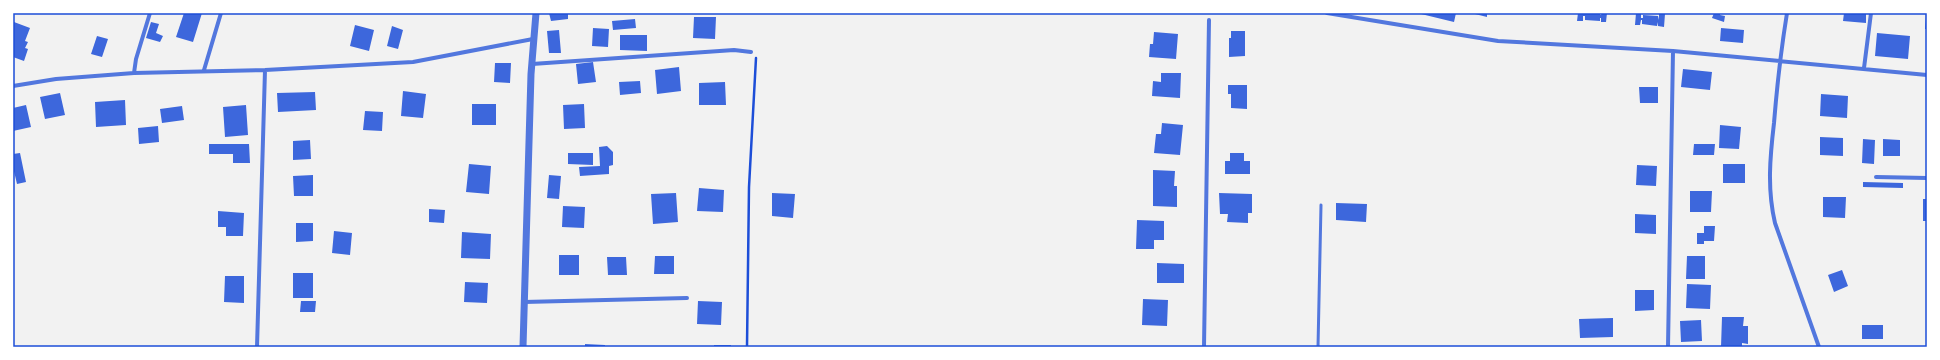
<svg xmlns="http://www.w3.org/2000/svg" width="1940" height="360" font-family="Ubuntu,sans-serif">
	<rect width="100%" height="100%" fill="#f2f2f2"/>
	<!-- building -->
	<path fill="#3d67dc" d="M184,13H202L193,42L176,37Z
		M549,13H568V19L551,21Z
		M1417,13H1456L1454,22Z
		M1471,13H1487V17Z
		M1578,13H1600V15H1601L1602,13H1607L1606,22H1601V18H1600V21L1585,20V16H1583V21H1577Z
		M1636,13H1641V18H1643V15L1658,16L1659,20V13L1665,14L1664,27L1658,26L1657,22V26L1642,24V20H1641L1640,25H1635Z
		M1714,13H1720V15L1725,16L1724,22L1712,18Z
		M1844,13H1866V23L1843,21Z
		M1926,14H1927V29H1925Z
		M694,17H716L715,39L693,38Z
		M635,19L636,28L613,30L612,21Z
		M14,22L30,28L25,41L28,42L25,48L28,49L24,61L13,57Z
		M151,22L159,24L156,33L163,36L160,42L146,38Z
		M355,25L374,30L369,51L350,46Z
		M392,26L403,30L398,49L387,46Z
		M593,28L609,29L608,47L592,46Z
		M1721,28L1744,30L1743,43L1720,41Z
		M559,30L561,53H549L547,31Z
		M1231,31H1245V56L1229,57V38H1231Z
		M1154,32L1178,34L1176,59L1149,57L1150,44H1153Z
		M1877,33L1910,36L1908,59L1875,56Z
		M620,35H647V51L620,50Z
		M97,36L108,39L102,57L91,54Z
		M593,62L596,82L578,84L576,64Z
		M495,63H511L510,83L494,82Z
		M679,67L681,91L657,94L655,70Z
		M1683,69L1712,72L1710,90L1681,87Z
		M1161,73H1181L1180,98L1152,96L1153,81L1161,82Z
		M640,81L641,93L620,95L619,82Z
		M725,82L726,105H699V83Z
		M1228,85H1247V109L1231,108V94H1228Z
		M1639,87H1658V103H1640Z
		M403,91L426,94L423,118L401,116Z
		M315,92L316,110L278,112L277,93Z
		M60,93L65,115L45,119L40,97Z
		M1821,94L1848,96L1847,118L1820,116Z
		M125,100L126,125L96,127L95,102Z
		M472,104H496V125H472Z
		M584,104L585,128L564,129L563,105Z
		M26,105L31,127L13,131V108Z
		M246,105L248,135L225,137L223,107Z
		M182,106L184,120L162,123L160,109Z
		M365,111L383,112L382,131L363,130Z
		M1162,123L1183,125L1180,155L1154,153L1156,134H1161Z
		M1720,125L1741,127L1739,149L1719,148Z
		M158,126L159,142L139,144L138,128Z
		M1820,137L1843,138V156L1820,155Z
		M1863,139L1875,140L1874,164L1862,163Z
		M1883,139L1900,140V156H1883Z
		M310,140L311,159L293,160V141Z
		M209,144H249L250,163H233V154H209Z
		M1694,144H1715L1714,155H1693Z
		M607,146L613,152V165L609,166V174L580,176L579,167L600,166L599,147Z
		M20,153L26,182L17,184L13,167V154Z
		M568,153H593V165L568,164Z
		M1230,153H1244V161H1250V174H1225V161H1230Z
		M469,164L491,166L489,194L466,192Z
		M1723,164H1745V183H1723Z
		M1637,165L1657,166L1656,186L1636,185Z
		M1153,170L1175,171L1174,186H1177V207L1153,206Z
		M313,175V196H294L293,176Z
		M549,175L561,176L559,199L547,198Z
		M1863,182L1903,183V188L1863,187Z
		M699,188L724,190L723,212L697,211Z
		M1690,191H1712L1711,212H1690Z
		M676,193L678,222L653,224L651,194Z
		M772,193L795,194L793,218L772,216Z
		M1219,193L1252,194V213H1248V223L1227,222L1228,214H1220Z
		M1823,197H1846L1845,218L1823,217Z
		M1923,199H1927V221H1923Z
		M1336,203L1367,204L1366,222L1336,220Z
		M563,206L585,207L584,228L562,227Z
		M429,209L445,210L444,223L429,222Z
		M218,211L244,213L243,236H226V227H218Z
		M1635,214L1656,215V234L1635,233Z
		M1137,220L1164,221V240H1154V249H1136Z
		M296,223H313V241L296,242Z
		M1704,226H1715L1714,241H1704V244H1697V233H1704Z
		M334,231L352,233L350,255L332,253Z
		M462,232L491,234L490,259L461,258Z
		M559,255H579V275H559Z
		M655,256H674V274H654Z
		M1687,256H1705V279H1686Z
		M607,257H626L627,275H608Z
		M1157,263L1184,264V283H1157Z
		M1842,270L1848,286L1834,292L1828,275Z
		M293,273H313V298H293Z
		M225,276H244V303L224,302Z
		M465,282L488,283L487,303L464,302Z
		M1687,284L1711,285L1710,309L1686,308Z
		M1635,290H1654V310L1635,311Z
		M1143,299L1168,300L1167,326L1142,325Z
		M301,301H316L315,312H300Z
		M698,301L722,302L721,325L697,324Z
		M1722,317H1744L1743,326H1748V344L1742,343V347H1721Z
		M1613,318V337L1580,338L1579,319Z
		M1701,320L1702,341L1681,342L1680,321Z
		M1862,325H1883V339H1862Z
		M585,344L605,345V347H585Z
		M714,345H731V347H714Z"/>
	<g fill="none" stroke-linecap="round" stroke-linejoin="round">
		<!-- path -->
		<path stroke="#1d4ed8" stroke-width="2.5" d="M747,347L749,187L756,58"/>
		<!-- service -->
		<path stroke="#5277de" stroke-width="3" d="M1318,347L1321,205"/>
		<!-- minor -->
		<path stroke="#5277de" stroke-width="4" d="M1327,13L1498,41L1673,51L1927,75
			M1787,13C1781,50 1777,86 1774,123C1770,157 1767,189 1775,223L1819,347
			M532,64L734,50L751,52
			M1864,68L1871,13
			M204,70L221,13
			M134,73L136,59L150,13
			M13,86L56,79L134,73L265,70L413,62L533,39
			M1876,177L1927,178
			M524,302L687,298
			M257,347L265,70
			M1204,347L1209,20
			M1668,347L1673,51"/>
		<!-- tertiary -->
		<path stroke="#5277de" stroke-width="7" d="M523,347L531,74L536,13"/>
	</g>
	<!-- border -->
	<rect width="1940" height="360" fill="none" stroke="#ffffff" stroke-width="28"/>
	<rect x="14" y="14" width="1912" height="332" fill="none" stroke="#1d4ed8" stroke-width="1.5"/>
</svg>
